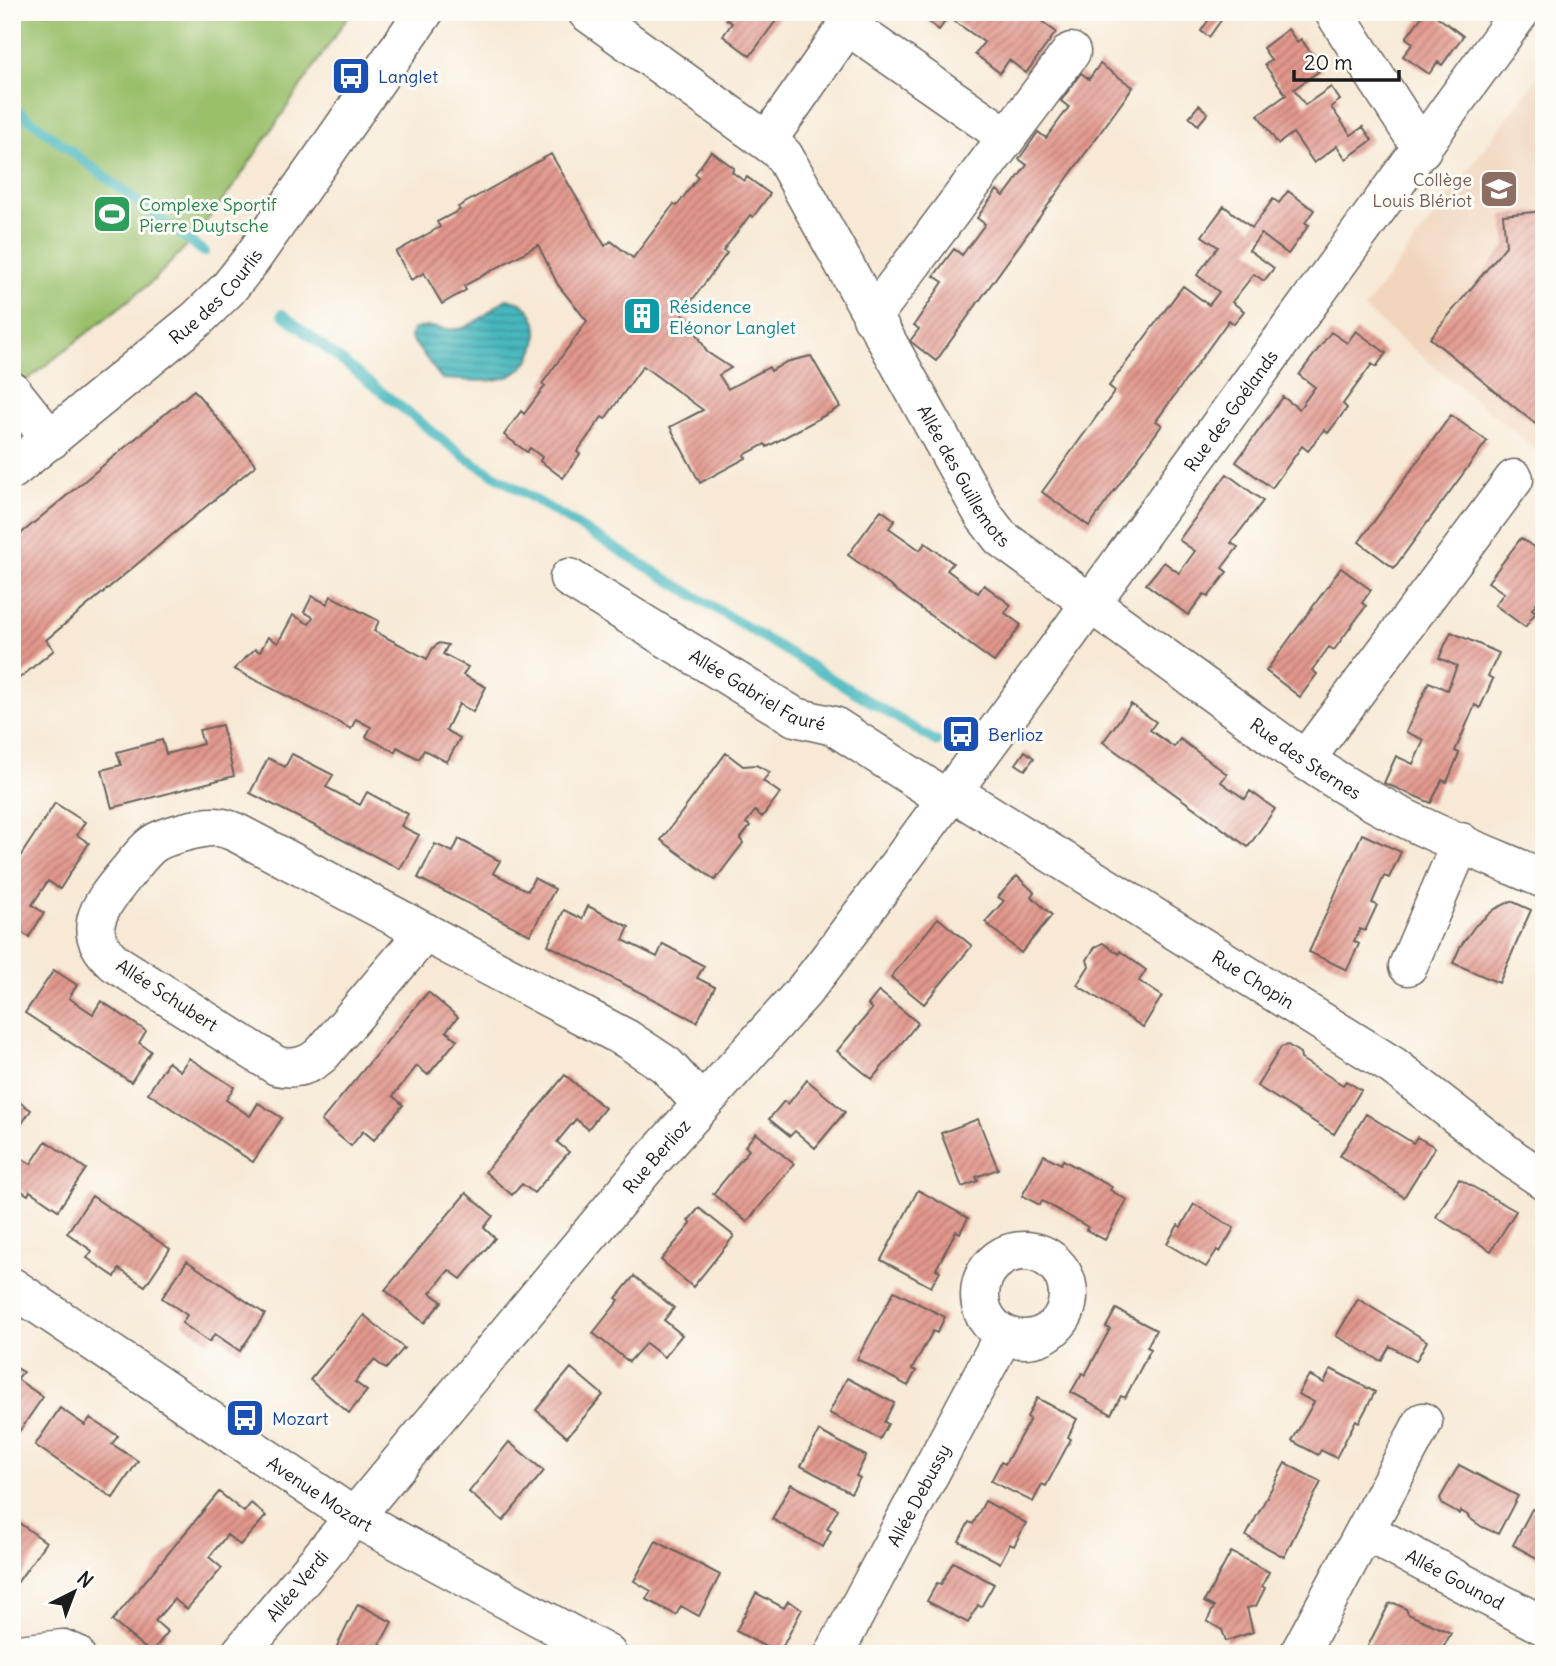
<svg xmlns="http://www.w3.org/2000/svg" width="1556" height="1666" font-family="Delius,sans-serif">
	<defs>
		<pattern id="water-rules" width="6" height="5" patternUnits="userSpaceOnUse" patternTransform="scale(1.75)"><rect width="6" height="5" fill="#47b7bd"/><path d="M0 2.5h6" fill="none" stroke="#3a9499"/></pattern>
		<pattern id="building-hatch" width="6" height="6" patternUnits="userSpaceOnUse" patternTransform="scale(1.75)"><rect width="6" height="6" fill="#e2978c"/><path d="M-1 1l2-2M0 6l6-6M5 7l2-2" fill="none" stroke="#b67a72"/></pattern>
	</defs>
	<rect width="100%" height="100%" fill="#fdfcf7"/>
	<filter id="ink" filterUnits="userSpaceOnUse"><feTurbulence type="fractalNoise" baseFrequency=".0143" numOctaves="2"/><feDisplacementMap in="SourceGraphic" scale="14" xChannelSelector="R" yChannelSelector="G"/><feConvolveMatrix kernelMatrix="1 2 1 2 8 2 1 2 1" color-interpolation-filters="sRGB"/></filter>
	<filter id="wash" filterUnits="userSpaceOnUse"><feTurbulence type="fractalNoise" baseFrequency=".00686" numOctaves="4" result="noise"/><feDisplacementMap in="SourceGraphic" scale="28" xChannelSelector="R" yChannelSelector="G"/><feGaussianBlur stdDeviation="1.57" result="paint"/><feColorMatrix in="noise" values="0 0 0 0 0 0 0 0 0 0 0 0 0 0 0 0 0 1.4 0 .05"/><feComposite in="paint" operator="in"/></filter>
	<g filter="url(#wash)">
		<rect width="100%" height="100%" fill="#f7e9d5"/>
		<!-- built -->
		<path fill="#f1d5bd" d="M1544,69V456L1364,309Z"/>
		<!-- garden -->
		<path fill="#9ac06b" stroke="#5b6e44" stroke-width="2" d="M12,12H351L233,187L191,241L153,281L12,392Z"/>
		<!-- water -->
		<path fill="url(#water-rules)" stroke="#326a6c" stroke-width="2" d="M506,299C548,303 545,358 512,375C493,384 462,380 442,379L410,337L413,330C432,321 444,334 463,328C478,323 493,308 506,299Z"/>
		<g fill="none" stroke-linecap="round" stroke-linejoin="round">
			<!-- stream -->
			<path stroke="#47b7bd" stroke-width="10" d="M12,106L204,252
				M282,314L466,458L937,742"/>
		</g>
		<g id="blocks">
			<!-- building -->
			<path fill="url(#building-hatch)" d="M731,12H788L785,17L781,14L750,56L723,36L732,23L726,19Z
				M916,12H1029L1056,32L1026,73L1009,60L1000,73L975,54L984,42L948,17L939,30Z
				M1214,12H1227L1209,37L1201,31Z
				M1425,12H1437L1435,15L1463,36L1442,65L1438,62L1429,74L1403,56L1413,43L1406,38Z
				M1288,29L1297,42L1301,39L1322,69L1294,89L1305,105L1331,87L1340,100L1331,107L1351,135L1363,127L1372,140L1346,159L1337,146L1314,163L1293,133L1278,144L1258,115L1286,95L1265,65L1271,60L1263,48Z
				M1100,64L1133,87L936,361L910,341L919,329L914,325L943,282L934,276L954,249L962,255L985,224L977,218L997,190L1004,196L1027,165L1019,159L1038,132L1046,138L1069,107L1061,101L1081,73L1089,79Z
				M1199,105L1208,113L1198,125L1189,117Z
				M711,151L734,168L732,172L744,181L747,177L770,194L753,217L750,215L723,251L727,253L682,314L689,319L707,352L731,368L719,375L728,389L769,367L771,371L786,362L811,356L840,407L767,447L765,444L744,455L746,458L700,483L670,427L703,410L643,366L605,419L602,417L577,452L580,454L563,478L540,461L542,457L530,448L527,452L504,435L521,411L524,414L545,386L542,384L587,321L558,285L538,245L464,286L466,290L442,304L424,273L411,280L396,252L440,227L437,222L460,210L458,207L551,154L605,246L611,241L633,258L674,204L677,206L698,177L695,174Z
				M1288,191L1314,210L1305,223L1309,225L1288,254L1261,234L1249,250L1274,268L1264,281L1254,274L1232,302L1244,311L1234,324L1229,320L1193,370L1156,421L1162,425L1089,526L1042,492L1115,391L1109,386L1183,286L1209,305L1219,292L1197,275L1218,247L1202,236L1224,206L1252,228L1273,199L1279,203Z
				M1544,211V431L1430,338L1506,246L1503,215Z
				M1356,331L1386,353L1376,367L1372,364L1343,404L1347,408L1328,433L1324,430L1308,451L1302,446L1272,488L1236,462L1283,397L1299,409L1315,387L1299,375L1331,332L1347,343Z
				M194,390L256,465L46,640L54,650L17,680L12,674V541Z
				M1451,415L1487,441L1394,568L1359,542Z
				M1227,474L1263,501L1231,543L1238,547L1222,568L1227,572L1208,597L1204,594L1188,615L1146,584L1164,562L1179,573L1195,551L1179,540Z
				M881,510L895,520L889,528L920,550L925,543L953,563L947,570L978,593L984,585L1011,605L1005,613L1021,625L994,662L848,555Z
				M1521,538L1536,549L1544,539V593L1532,609L1536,612L1525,627L1495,605L1504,593L1488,582Z
				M1341,568L1371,590L1362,603L1366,606L1334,650L1329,647L1312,670L1317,674L1300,697L1266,671Z
				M312,596L327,604L331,596L379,621L374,631L427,659L433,648L439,643L448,645L443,654L468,667L463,675L486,687L473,712L459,704L446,730L460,738L447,762L424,750L419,759L397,747L395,752L366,737L371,727L356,719L351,729L234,669L255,649L260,652L268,637L278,643L293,615L309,624L313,617L304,612Z
				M1451,632L1499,653L1488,676L1493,679L1480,708L1475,705L1455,751L1459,753L1453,768L1447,782L1442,780L1431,803L1384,783L1396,756L1413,764L1424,740L1406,732L1429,682L1447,690L1457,666L1439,658Z
				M1131,704L1156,722L1150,730L1174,747L1180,739L1227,774L1221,782L1245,799L1250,791L1275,809L1248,847L1103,742Z
				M222,725L234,776L112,808L102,770L121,765L117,752L162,740L166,754L203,744L199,730Z
				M1025,751L1034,758L1025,770L1016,764Z
				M726,753L743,766L756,765L770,772L763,781L780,793L762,817L755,811L746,823L750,826L740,839L743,843L715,880L661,840Z
				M292,754L333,775L326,787L360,805L367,792L408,814L401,826L419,835L400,869L250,793L268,758L285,767Z
				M55,803L85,822L77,835L89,843L60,889L48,881L32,905L44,913L29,937L12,926V869Z
				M1362,834L1401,852L1389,878L1384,876L1372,903L1377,905L1365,931L1360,929L1354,941L1359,944L1347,970L1309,952Z
				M459,839L500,861L493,873L528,891L534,878L555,889L530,935L418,878L435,844L453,852Z
				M1017,876L1034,892L1031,896L1052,915L1021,953L985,922L1004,901L998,897Z
				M1511,901L1531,910L1499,983L1453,963L1460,947L1475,926L1495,909Z
				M588,906L629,927L623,940L657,957L663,944L704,966L697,978L715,987L697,1022L548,945L564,910L582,919Z
				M938,918L972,946L924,1004L891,977Z
				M1103,943L1119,954L1120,951L1146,970L1139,981L1162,996L1143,1027L1077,985L1089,966L1087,960L1095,947Z
				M54,970L77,985L69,998L93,1014L101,1001L146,1031L139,1043L151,1051L131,1082L25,1013Z
				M879,991L918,1023L872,1079L837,1051L872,1009L868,1005Z
				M428,992L458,1017L446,1031L457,1040L428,1075L417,1066L393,1096L403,1105L374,1140L363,1131L351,1146L321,1121Z
				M1288,1045L1300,1053L1301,1059L1343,1085L1346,1081L1361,1090L1334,1134L1257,1086L1281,1047Z
				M189,1058L234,1087L226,1100L250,1116L258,1103L282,1118L253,1162L148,1093L168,1062L180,1071Z
				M565,1075L605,1108L588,1129L576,1119L566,1131L557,1142L569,1152L534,1193L522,1184L512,1195L485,1172Z
				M807,1080L845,1112L815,1148L795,1131L790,1136L769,1119L784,1101L788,1104Z
				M12,1097L31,1110L12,1138Z
				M1366,1114L1413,1143L1417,1137L1435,1147L1404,1197L1340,1156Z
				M978,1119L998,1169L976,1177L978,1181L962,1187L941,1133Z
				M756,1133L794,1164L747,1222L713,1194L749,1150L745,1146Z
				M46,1141L86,1169L58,1210L30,1191L28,1195L12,1185V1175L23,1159L31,1164Z
				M1044,1155L1061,1164L1063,1160L1112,1187L1110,1190L1127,1200L1105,1240L1086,1230L1088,1227L1042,1201L1040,1205L1022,1196Z
				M1459,1179L1516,1211L1491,1251L1436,1217Z
				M918,1190L968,1218L960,1233L956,1231L936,1269L940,1271L931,1287L881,1260Z
				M466,1193L493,1216L484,1228L495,1238L461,1279L449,1270L430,1293L442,1302L424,1323L385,1290Z
				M92,1196L170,1249L145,1286L119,1269L115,1277L87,1258L92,1251L67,1233Z
				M1194,1204L1234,1228L1220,1252L1217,1250L1206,1267L1167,1244L1178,1225L1181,1227Z
				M699,1208L734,1236L693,1287L661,1260L691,1224L688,1221Z
				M187,1261L265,1314L240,1351L215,1334L209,1342L182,1323L187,1315L162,1298Z
				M634,1276L674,1308L664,1320L682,1335L664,1357L646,1343L629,1362L593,1333L619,1300L616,1298Z
				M894,1291L945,1317L937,1333L933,1331L912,1369L916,1371L908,1386L857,1359Z
				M1358,1299L1427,1341L1416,1361L1390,1346L1381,1361L1336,1336Z
				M1116,1309L1156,1330L1147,1347L1151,1349L1125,1398L1121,1396L1111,1414L1071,1392L1082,1373L1085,1375L1110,1329L1106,1327Z
				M364,1315L404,1348L386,1369L374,1360L364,1371L355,1382L367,1391L349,1413L310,1380Z
				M12,1365L23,1372L17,1379L43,1397L18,1433L12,1430Z
				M571,1368L603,1395L567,1437L536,1410Z
				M1331,1369L1375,1392L1359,1422L1356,1420L1336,1458L1321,1450L1318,1455L1292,1441L1314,1402L1298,1394L1309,1375L1324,1383Z
				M847,1378L894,1403L884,1422L888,1424L880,1439L829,1413Z
				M1037,1398L1077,1419L1068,1437L1071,1439L1046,1486L1042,1484L1033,1502L991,1481L1001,1462L1005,1464L1030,1419L1027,1417Z
				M60,1408L85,1425L90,1418L118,1436L112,1444L138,1461L113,1498L35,1445Z
				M819,1431L866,1456L856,1476L860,1478L851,1493L801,1466Z
				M509,1442L544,1471L503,1521L469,1492Z
				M1285,1463L1321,1482L1284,1557L1246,1536Z
				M1459,1465L1518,1496L1498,1534L1482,1527L1468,1517L1469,1516L1461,1511L1459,1514L1443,1505L1440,1498Z
				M791,1484L838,1509L827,1529L831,1531L823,1547L772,1519Z
				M219,1492L244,1512L251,1503L266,1516L240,1545L227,1535L209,1557L222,1568L187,1609L174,1599L155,1621L168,1632L151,1653L112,1621Z
				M985,1501L1026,1523L1014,1546L1010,1544L1000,1563L959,1541L969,1522L973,1524Z
				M1532,1509L1544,1514V1562L1513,1545Z
				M12,1518L46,1542L12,1590Z
				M656,1541L720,1575L699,1616L681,1606L676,1615L646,1599L651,1591L634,1581Z
				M1231,1552L1269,1572L1262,1586L1265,1588L1256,1606L1247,1608L1253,1632L1226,1641L1222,1630L1207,1621L1214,1607L1204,1602Z
				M953,1562L994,1584L981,1607L978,1605L968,1623L927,1601L937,1583L941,1584Z
				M756,1593L784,1608L788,1601L802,1609L779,1654L736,1631Z
				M1394,1603L1406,1609L1408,1614L1451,1633L1440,1654H1364L1389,1604Z
				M358,1604L392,1622L375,1654H344L337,1646Z"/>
		</g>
	</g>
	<g filter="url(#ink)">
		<use href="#blocks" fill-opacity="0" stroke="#69645d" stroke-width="2"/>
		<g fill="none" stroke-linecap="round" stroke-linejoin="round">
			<!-- minor casing -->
			<g stroke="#69645d" stroke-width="41">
				<g id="minor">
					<path id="s1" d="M587,12L776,148L784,156L984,516L1001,538L1305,760C1327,774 1348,788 1370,800C1425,831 1486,854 1544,879"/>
					<path d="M1334,12L1422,149"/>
					<path d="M848,26L1007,137"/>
					<path d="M767,141L857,12"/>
					<path d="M872,317L1071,52"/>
					<path d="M12,391L51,440"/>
					<path id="s2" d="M12,470L197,319L228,289L251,260L424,12"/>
					<path id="s3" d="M569,578L795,717L834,726L948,800"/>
					<path d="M1305,760L1514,479"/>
					<path id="s4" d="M953,792L1393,1066L1513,1159L1544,1180"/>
					<path d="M425,932L322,1054C309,1066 295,1070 277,1066L115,963C79,931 99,907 124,876C133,866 142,852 153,844C164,836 203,826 216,827C224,827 230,830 237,833L627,1039L666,1065L701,1103"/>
					<path d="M1408,966L1461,842"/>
					<circle cx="1024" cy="1295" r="44"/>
					<path id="s5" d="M12,1287L354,1517L607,1654"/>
					<path id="s6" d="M1365,1531L1544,1626"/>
					<path d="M18,1654L63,1649L75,1654"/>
					<path id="s7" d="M240,1654L651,1161L804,991L834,952L1069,633L1520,12"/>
					<path id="s8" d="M834,1654L1004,1334"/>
					<path d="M1299,1654L1423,1422"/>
				</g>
			</g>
			<!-- minor -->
			<use href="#minor" stroke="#fff" stroke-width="38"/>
		</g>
	</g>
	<!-- icons -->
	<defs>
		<g id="bus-square" transform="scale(2.0125)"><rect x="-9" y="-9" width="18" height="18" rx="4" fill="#1a4fb4" stroke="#fdfcf7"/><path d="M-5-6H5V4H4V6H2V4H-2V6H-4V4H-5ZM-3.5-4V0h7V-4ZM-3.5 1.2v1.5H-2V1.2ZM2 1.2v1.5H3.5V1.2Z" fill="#fff"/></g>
		<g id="school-square" transform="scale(2.0125)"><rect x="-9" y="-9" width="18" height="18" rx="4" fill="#8d6e63" stroke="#fdfcf7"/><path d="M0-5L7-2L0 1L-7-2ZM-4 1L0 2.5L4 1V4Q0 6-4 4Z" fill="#fff"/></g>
		<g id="stadium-square" transform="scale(2.0125)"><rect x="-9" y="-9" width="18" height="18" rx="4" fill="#2e9e5b" stroke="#fdfcf7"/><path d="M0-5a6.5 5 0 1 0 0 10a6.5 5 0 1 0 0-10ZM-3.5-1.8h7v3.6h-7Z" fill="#fff"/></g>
		<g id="building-square" transform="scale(2.0125)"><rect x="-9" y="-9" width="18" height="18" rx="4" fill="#0f9aa8" stroke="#fdfcf7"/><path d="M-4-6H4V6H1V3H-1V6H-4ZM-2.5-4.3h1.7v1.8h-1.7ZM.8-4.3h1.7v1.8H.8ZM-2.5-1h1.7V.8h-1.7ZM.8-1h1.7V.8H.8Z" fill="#fff"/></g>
	</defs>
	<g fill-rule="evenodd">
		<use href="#bus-square" x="351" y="76"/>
		<use href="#school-square" x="1499" y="189"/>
		<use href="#stadium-square" x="112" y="214"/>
		<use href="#building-square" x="642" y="316"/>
		<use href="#bus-square" x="961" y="734"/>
		<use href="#bus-square" x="245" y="1418"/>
	</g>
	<g text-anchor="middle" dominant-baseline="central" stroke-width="6" stroke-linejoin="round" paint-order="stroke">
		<!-- transit labels -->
		<g font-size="18" fill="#164399" stroke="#fdfcf7" text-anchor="start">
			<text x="378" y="76">Langlet</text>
			<text x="988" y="734">Berlioz</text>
			<text x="272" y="1418">Mozart</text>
		</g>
		<!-- education labels -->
		<g font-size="18" fill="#785e54" stroke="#fdfcf7" text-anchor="end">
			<text x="1472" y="179">Collège<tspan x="1472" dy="21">Louis Blériot</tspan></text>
		</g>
		<!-- leisure labels -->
		<g font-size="18" fill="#27864d" stroke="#fdfcf7" text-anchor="start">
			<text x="139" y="204">Complexe Sportif<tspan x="139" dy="21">Pierre Duytsche</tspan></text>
		</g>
		<!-- street labels -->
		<g font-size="18" fill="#1c1c1c" stroke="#fdfcf7">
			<text stroke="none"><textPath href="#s2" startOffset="268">Rue des Courlis</textPath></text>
			<text stroke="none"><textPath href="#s7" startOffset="1591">Rue des Goélands</textPath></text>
			<text stroke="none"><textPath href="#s1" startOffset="611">Allée des Guillemots</textPath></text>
			<text stroke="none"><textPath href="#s3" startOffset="220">Allée Gabriel Fauré</textPath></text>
			<text stroke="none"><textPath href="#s1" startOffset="1060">Rue des Sternes</textPath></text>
			<text stroke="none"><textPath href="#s4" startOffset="354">Rue Chopin</textPath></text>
			<text transform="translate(167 995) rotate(33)">Allée Schubert</text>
			<text stroke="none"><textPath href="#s7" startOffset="649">Rue Berlioz</textPath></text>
			<text stroke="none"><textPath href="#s5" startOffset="371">Avenue Mozart</textPath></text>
			<text stroke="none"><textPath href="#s8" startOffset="180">Allée Debussy</textPath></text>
			<text stroke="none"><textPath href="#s6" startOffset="102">Allée Gounod</textPath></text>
			<text stroke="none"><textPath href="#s7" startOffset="89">Allée Verdi</textPath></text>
		</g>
		<!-- culture labels -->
		<g font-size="18" fill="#0d838f" stroke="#fdfcf7" text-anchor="start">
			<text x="669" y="306">Résidence<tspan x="669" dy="21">Eléonor Langlet</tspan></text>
		</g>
	</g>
	<!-- margin -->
	<rect width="1556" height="1666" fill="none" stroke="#fdfcf7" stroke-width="42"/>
	<!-- north arrow -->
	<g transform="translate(74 1592) rotate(42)" stroke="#fdfcf7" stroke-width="5" paint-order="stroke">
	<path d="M0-5L12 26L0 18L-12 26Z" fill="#1c1c1c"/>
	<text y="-10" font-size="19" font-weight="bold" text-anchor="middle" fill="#1c1c1c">N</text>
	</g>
	<!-- scale -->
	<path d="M1294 70v10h105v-10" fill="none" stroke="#1c1c1c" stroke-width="3.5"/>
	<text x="1304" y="70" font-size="21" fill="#1c1c1c" stroke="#fdfcf7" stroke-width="5" paint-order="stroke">20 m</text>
</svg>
